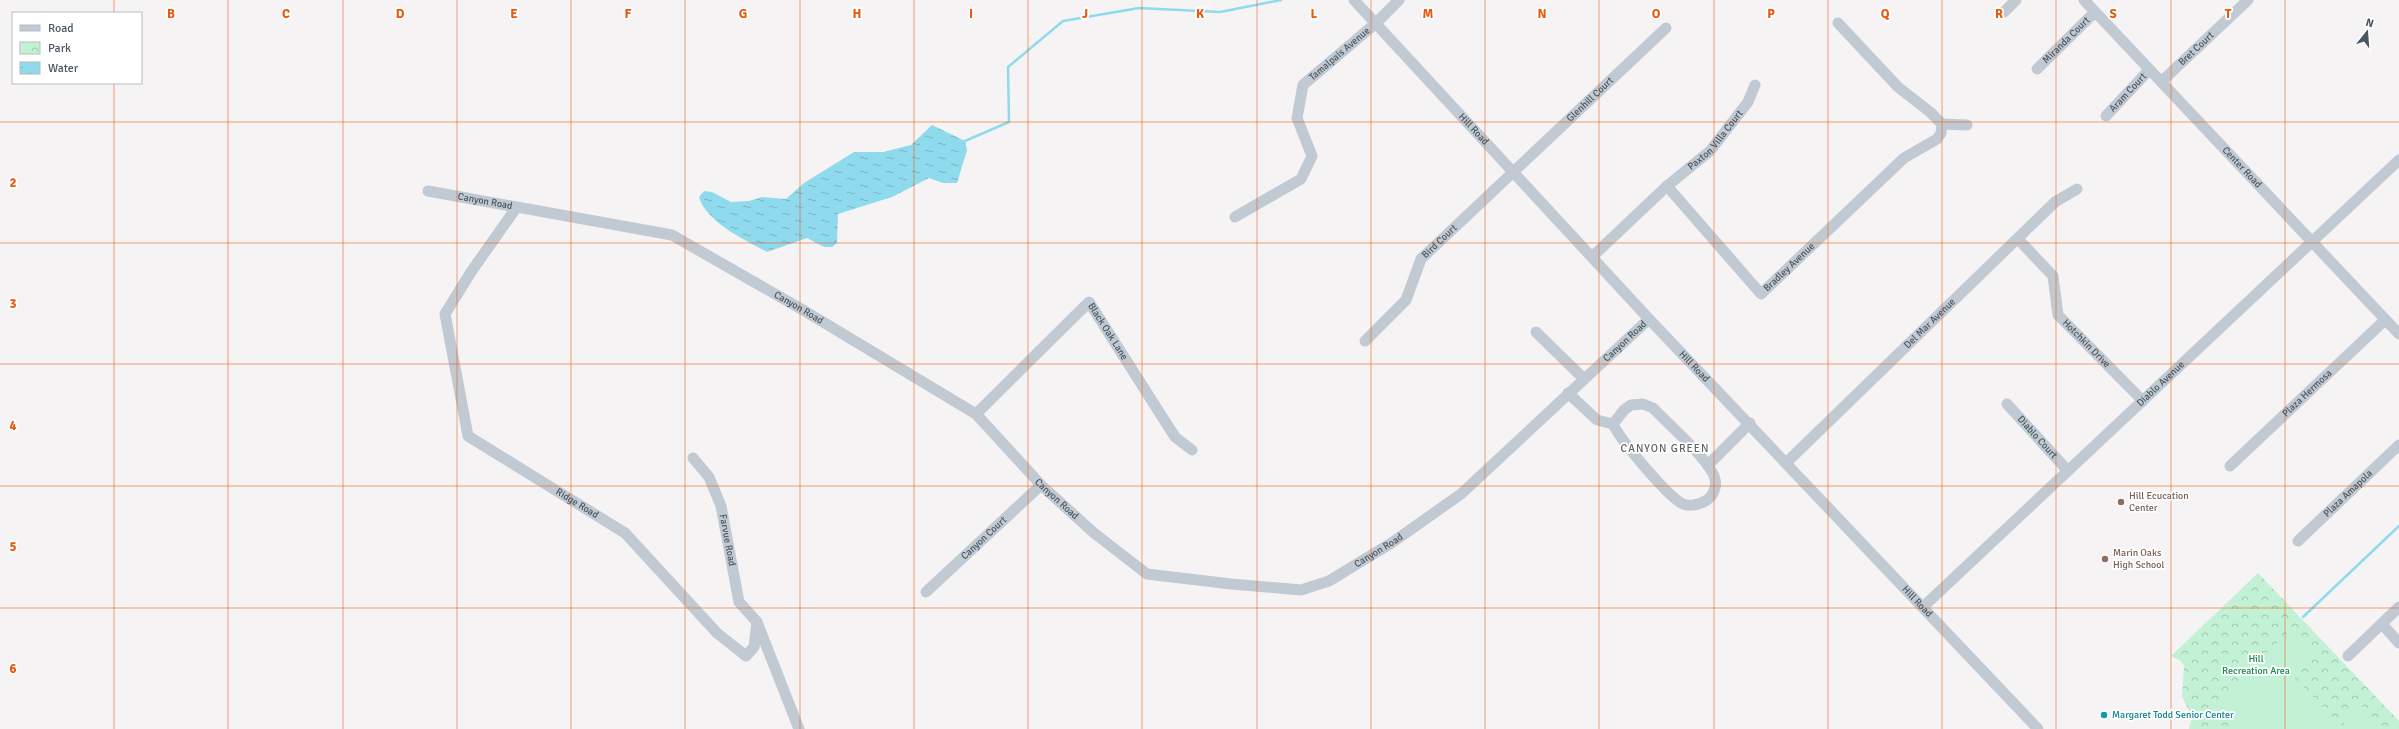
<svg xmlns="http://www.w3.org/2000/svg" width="2399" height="729" font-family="Signika,sans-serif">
	<defs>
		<pattern id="park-crowns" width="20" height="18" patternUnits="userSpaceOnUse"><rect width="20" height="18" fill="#c3f1d5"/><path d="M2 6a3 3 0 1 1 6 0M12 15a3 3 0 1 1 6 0" fill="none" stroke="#a0c6b0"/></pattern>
		<pattern id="water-ripples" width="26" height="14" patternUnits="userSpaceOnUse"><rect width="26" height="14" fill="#90daee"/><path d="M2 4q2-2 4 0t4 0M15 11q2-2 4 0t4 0" fill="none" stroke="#78b4c4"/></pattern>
	</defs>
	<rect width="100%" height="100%" fill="#f5f3f3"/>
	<!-- park -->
	<path fill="url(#park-crowns)" d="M2258,573L2399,721V729H2189L2192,717L2182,696L2184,666L2181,661L2171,656Z"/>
	<!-- pitch -->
	<path fill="#c3f1d5" d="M2290,630L2315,657L2298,673L2272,647Z
		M2269,651L2344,729H2243L2216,701Z
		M2357,701L2382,727L2380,729H2350L2339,718Z"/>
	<!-- water -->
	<path fill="url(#water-ripples)" d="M932,125L965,141L967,150L957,183H943L929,178L892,197L838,214L837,243L832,247H824L807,238L767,252C745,240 706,222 699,197L704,191L712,192L731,202L749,201L762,197L786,199L804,183L854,152H883L911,145Z"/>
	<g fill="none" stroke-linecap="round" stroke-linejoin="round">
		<!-- stream -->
		<path stroke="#90daee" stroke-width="2.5" d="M965,141L1009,122L1008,67L1063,21L1139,8L1220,12L1281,0
			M2303,617L2399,526"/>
		<!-- minor -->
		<g stroke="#c1cad2" stroke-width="11">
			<path id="s1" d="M1354,0L1649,319L2038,729"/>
			<path id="s2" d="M2084,0L2399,334"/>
			<path d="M2004,12L2016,0"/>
			<path id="s3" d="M2037,69L2095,12"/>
			<path id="s4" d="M2162,81L2248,0"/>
			<path id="s5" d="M2106,116L2149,70"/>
			<path d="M1942,124L1967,125"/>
			<path id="s6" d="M1667,186L1761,294L1904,158L1937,139L1941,133L1942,124L1930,112L1898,87L1838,23"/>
			<path id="s7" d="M428,191L672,235L803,310L976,414L1041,485L1094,533L1147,574L1231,584L1301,590L1329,581L1393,542L1461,494L1649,319"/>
			<path id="s8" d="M516,208L471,272L445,314L468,436L625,533L717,633L746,656L754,647L757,622L799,729"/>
			<path id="s9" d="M1235,217L1301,179L1312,156L1297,118L1303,85L1376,23L1399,0"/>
			<path id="s10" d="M2019,240L2053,276L2058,315L2143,401"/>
			<path id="s11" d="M1593,256L1667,186L1710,151L1748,102L1755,85"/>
			<path d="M1536,332L1584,379"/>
			<path id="s12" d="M1365,341L1406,300L1421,259L1666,28"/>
			<path d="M1568,393L1597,420L1613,424"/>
			<path id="s13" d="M2007,404L2068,471"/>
			<path d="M1631,405L1643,404L1653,408C1667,423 1711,461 1715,479C1717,487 1713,496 1707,500C1699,505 1692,507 1683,504C1668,497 1621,441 1613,424L1624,410Z"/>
			<path id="s14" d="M976,414L1089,302L1175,437L1192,450"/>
			<path id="s15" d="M693,458L709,477L721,506L739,602L757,622"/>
			<path id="s16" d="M1787,462L2055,202L2077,189"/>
			<path d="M1708,465L1750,423"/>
			<path id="s17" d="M2230,466L2385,320"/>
			<path id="s18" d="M2298,541L2399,445"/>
			<path id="s19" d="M926,592L1041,485"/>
			<path id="s20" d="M1923,607L2399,160"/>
			<path d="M2382,624L2399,643"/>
			<path d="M2348,656L2399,607"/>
		</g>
	</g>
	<!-- grid -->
	<path fill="none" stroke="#e8590c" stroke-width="1" stroke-opacity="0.55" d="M114,0V13M228,0V729M343,0V729M457,0V729M571,0V729M685,0V729M800,0V729M914,0V729M1028,0V729M1142,0V729M1257,0V729M1371,0V729M1485,0V729M1599,0V729M1714,0V729M1828,0V729M1942,0V729M2056,0V729M2171,0V729M2285,0V729M114,83V729M0,122H2399M0,243H2399M0,364H2399M0,486H2399M0,608H2399"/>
	<!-- markers -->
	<g fill="#8d6e63" stroke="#fff" stroke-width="1.5">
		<circle cx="2121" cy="502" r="4"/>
		<circle cx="2105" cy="559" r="4"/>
	</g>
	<circle fill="#0f9aa8" stroke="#fff" stroke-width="1.5" cx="2104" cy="715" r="4"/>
	<g text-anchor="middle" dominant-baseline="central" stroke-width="3.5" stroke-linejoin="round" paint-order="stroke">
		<!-- street labels -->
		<g font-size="10" fill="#4a5661" stroke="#fff">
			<text stroke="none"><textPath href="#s3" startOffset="41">Miranda Court</textPath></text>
			<text stroke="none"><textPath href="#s4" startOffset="47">Bret Court</textPath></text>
			<text stroke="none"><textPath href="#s9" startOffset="224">Tamalpais Avenue</textPath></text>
			<text stroke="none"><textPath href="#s5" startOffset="32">Aram Court</textPath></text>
			<text stroke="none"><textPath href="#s12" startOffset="334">Glenhill Court</textPath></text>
			<text stroke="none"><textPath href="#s1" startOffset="176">Hill Road</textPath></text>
			<text stroke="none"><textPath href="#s11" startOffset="169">Paxton Villa Court</textPath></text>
			<text stroke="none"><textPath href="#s2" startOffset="230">Center Road</textPath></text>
			<text stroke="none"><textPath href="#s7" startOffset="58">Canyon Road</textPath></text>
			<text stroke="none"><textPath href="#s12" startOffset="127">Bird Court</textPath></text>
			<text stroke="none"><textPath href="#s6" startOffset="182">Bradley Avenue</textPath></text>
			<text stroke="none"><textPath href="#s7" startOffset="394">Canyon Road</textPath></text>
			<text stroke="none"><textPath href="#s16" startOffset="199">Del Mar Avenue</textPath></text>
			<text stroke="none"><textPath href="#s14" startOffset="194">Black Oak Lane</textPath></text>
			<text stroke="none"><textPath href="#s7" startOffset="1402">Canyon Road</textPath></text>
			<text stroke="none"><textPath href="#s10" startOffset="129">Hotchkin Drive</textPath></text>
			<text stroke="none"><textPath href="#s1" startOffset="500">Hill Road</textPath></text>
			<text stroke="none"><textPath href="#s20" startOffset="326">Diablo Avenue</textPath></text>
			<text stroke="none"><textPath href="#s17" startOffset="106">Plaza Hermosa</textPath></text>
			<text stroke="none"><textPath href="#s13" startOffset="45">Diablo Court</textPath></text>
			<text stroke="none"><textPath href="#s18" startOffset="69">Plaza Amapola</textPath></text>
			<text stroke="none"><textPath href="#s7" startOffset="718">Canyon Road</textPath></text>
			<text stroke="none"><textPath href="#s8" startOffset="380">Ridge Road</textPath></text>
			<text stroke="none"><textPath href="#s19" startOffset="79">Canyon Court</textPath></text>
			<text stroke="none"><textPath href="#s15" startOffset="91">Farvue Road</textPath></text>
			<text stroke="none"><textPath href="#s7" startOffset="1078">Canyon Road</textPath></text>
			<text stroke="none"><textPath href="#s1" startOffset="824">Hill Road</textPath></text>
		</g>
		<!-- education labels -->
		<g font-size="10" fill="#785e54" stroke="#fff" text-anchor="start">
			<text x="2129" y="496">Hill Ecucation<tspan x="2129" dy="12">Center</tspan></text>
			<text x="2113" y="553">Marin Oaks<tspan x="2113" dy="12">High School</tspan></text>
		</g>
		<!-- park labels -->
		<g font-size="10" fill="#17864f" stroke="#fff">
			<text x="2256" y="659">Hill<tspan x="2256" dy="12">Recreation Area</tspan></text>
		</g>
		<!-- culture labels -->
		<g font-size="10" fill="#0d838f" stroke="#fff" text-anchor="start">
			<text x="2112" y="715">Margaret Todd Senior Center</text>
		</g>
		<!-- neighbourhood labels -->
		<g font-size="11" letter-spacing="1" fill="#5f6368" stroke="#fff">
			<text x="1665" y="448">CANYON GREEN</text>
		</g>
	</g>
	<g font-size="13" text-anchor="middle" font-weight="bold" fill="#e8590c" stroke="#fff" stroke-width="3.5" stroke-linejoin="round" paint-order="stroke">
		<text x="171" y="18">B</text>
		<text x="286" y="18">C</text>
		<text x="400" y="18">D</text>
		<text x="514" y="18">E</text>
		<text x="628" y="18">F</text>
		<text x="743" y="18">G</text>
		<text x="857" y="18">H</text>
		<text x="971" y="18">I</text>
		<text x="1085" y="18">J</text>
		<text x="1200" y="18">K</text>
		<text x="1314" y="18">L</text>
		<text x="1428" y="18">M</text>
		<text x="1542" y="18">N</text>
		<text x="1656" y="18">O</text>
		<text x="1771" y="18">P</text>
		<text x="1885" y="18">Q</text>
		<text x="1999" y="18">R</text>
		<text x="2113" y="18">S</text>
		<text x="2228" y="18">T</text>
		<text x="13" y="187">2</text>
		<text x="13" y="308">3</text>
		<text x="13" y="430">4</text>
		<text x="13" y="551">5</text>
		<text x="13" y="673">6</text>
	</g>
	<!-- legend -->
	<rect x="12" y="12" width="130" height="72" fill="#ffffff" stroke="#b7bbc0"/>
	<rect x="20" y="25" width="20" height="6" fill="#c1cad2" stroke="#b7bbc0"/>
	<text x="48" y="32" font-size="12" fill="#4a5661">Road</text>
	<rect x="20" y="42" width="20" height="12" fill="url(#park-crowns)" stroke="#b7bbc0"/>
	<text x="48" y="52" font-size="12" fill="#4a5661">Park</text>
	<rect x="20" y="62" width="20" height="12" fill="url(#water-ripples)" stroke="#b7bbc0"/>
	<text x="48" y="72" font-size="12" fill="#4a5661">Water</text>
	<!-- north arrow -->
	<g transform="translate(2367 32) rotate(17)" stroke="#ffffff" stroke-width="3" paint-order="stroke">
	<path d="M0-3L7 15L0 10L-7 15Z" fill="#4a5661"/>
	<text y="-6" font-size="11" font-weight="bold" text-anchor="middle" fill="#4a5661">N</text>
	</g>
</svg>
